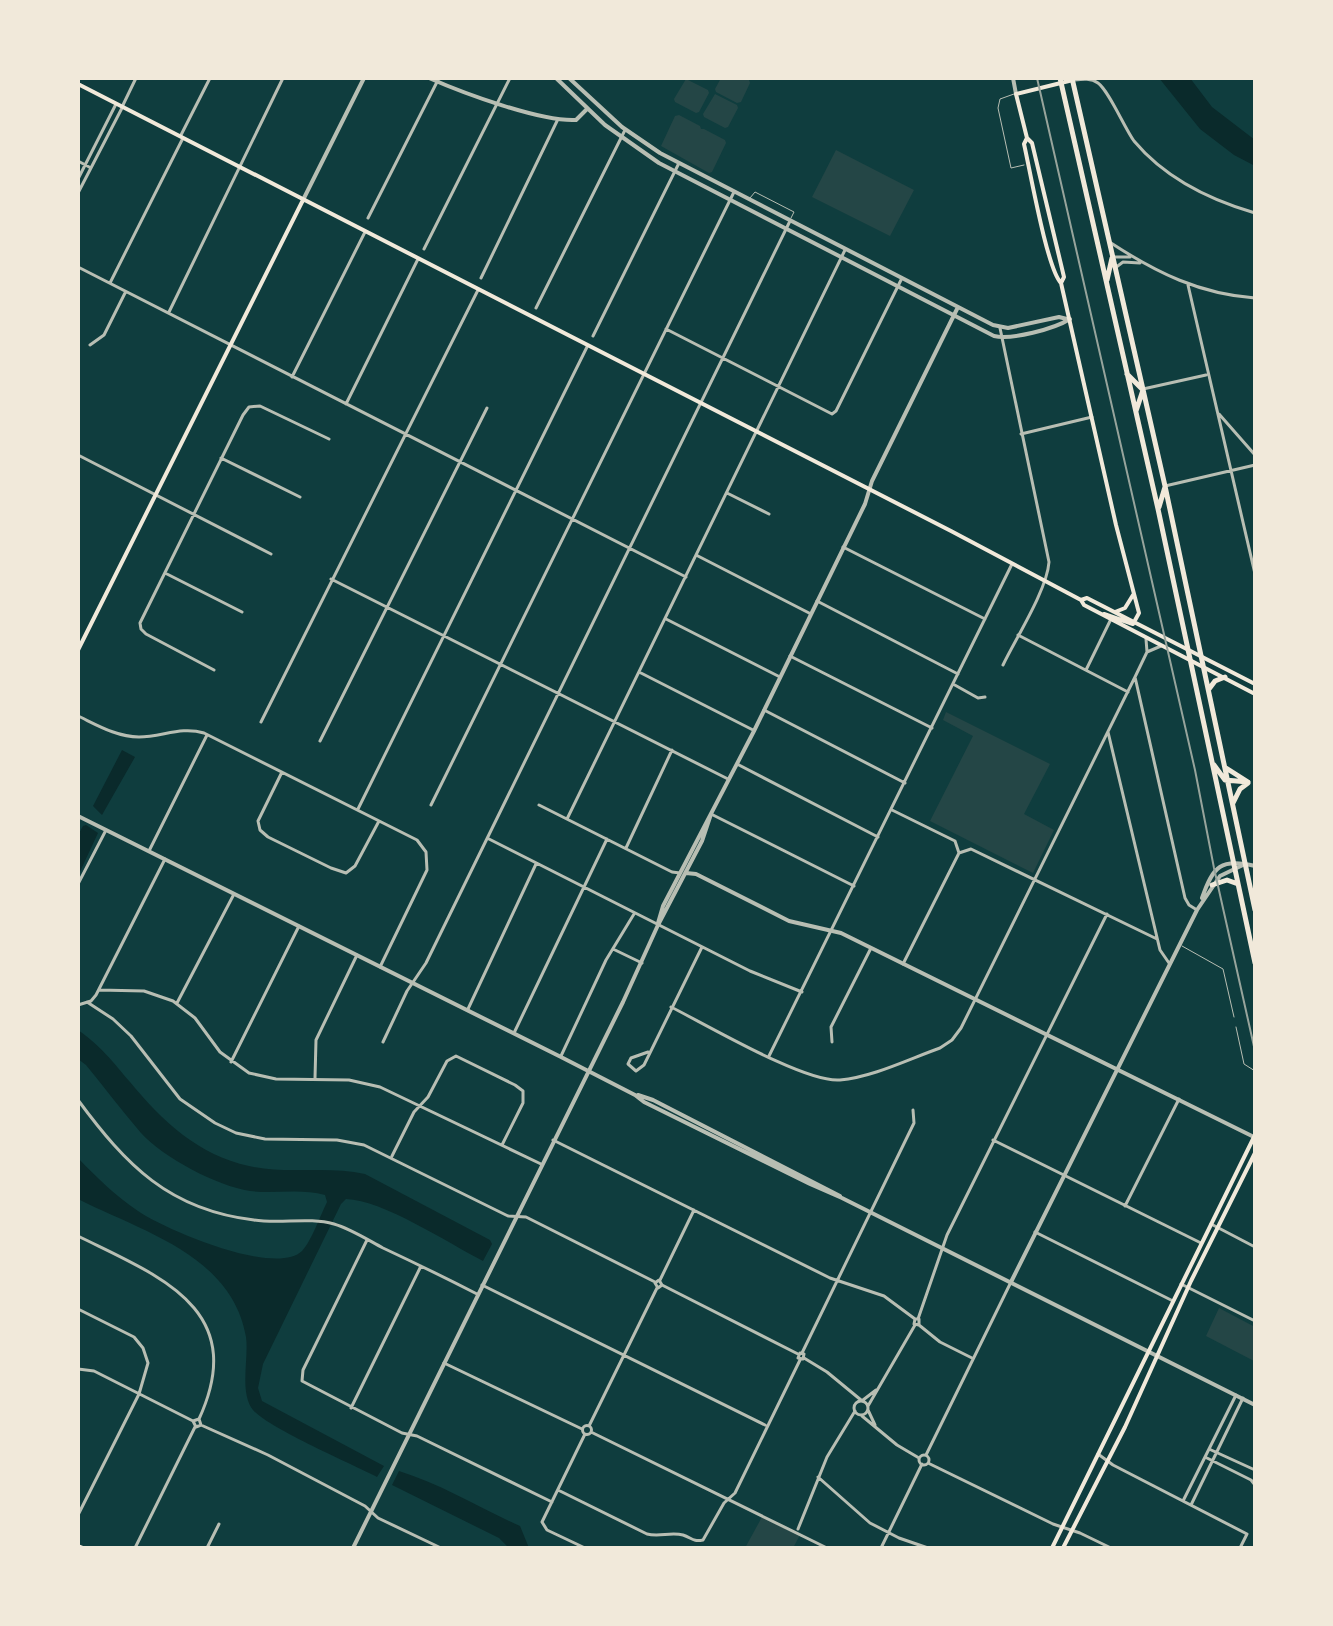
<svg xmlns="http://www.w3.org/2000/svg" width="1333" height="1626" font-family="'Fira Sans Condensed',sans-serif">
	<rect width="100%" height="100%" fill="#0f3d3e"/>
	<!-- green -->
	<path fill="#244646" d="M721,78L749,80L750,83L741,102L737,103L716,92L715,89Z
		M686,79L708,90L709,93L699,112L696,113L675,102L674,99Z
		M715,94L737,105L738,108L728,127L725,128L704,117L703,114Z
		M679,115L700,126L701,129H704L725,140L726,143L712,172L709,173L661,146L675,116Z
		M836,150L914,190L890,236L812,197Z
		M946,712L1050,764L1024,814L1054,830L1033,873L930,821L973,736L943,720Z
		M1219,1308L1255,1327L1254,1361L1206,1336Z
		M762,1517L800,1535L793,1548H745Z"/>
	<!-- water -->
	<path fill="#0a2a2b" d="M1159,78H1190L1212,107L1255,140V166L1234,155L1200,129Z
		M122,750L135,757L102,815L93,806Z
		M86,825L98,833L78,876V835L83,826Z
		M78,1030C101,1046 112,1061 130,1082C162,1121 198,1155 249,1166C287,1175 327,1165 365,1174L490,1240L492,1244L483,1261C448,1243 383,1200 346,1199L341,1204L263,1364L258,1388L262,1401L384,1466L377,1477C352,1464 268,1428 253,1410C239,1393 249,1358 246,1337C232,1255 141,1231 78,1199V1158C97,1178 116,1196 138,1211C164,1229 275,1277 302,1251C311,1242 321,1214 327,1202L325,1195C301,1188 275,1194 250,1191C217,1186 164,1158 141,1133C122,1111 105,1088 86,1065L78,1059Z
		M399,1471C441,1484 480,1508 520,1526L529,1548H509L499,1538L392,1485Z"/>
	<g fill="none" stroke-linecap="round" stroke-linejoin="round">
		<!-- service -->
		<path stroke="#b8beb3" stroke-width="1" d="M1014,94L1000,99L998,108L1011,168L1024,165
			M750,198L755,192L794,212L791,218
			M1182,946L1223,969L1234,1017
			M1236,1027L1244,1064L1255,1071"/>
		<!-- minor -->
		<path stroke="#b8beb3" stroke-width="3" d="M1074,80C1083,79 1091,78 1098,83C1109,91 1124,127 1134,141C1165,178 1210,200 1255,213
			M122,107L136,78
			M181,135L210,78
			M78,161L91,168
			M78,179L116,104
			M78,193L122,108
			M368,218L439,78
			M1111,243C1157,273 1200,294 1255,298
			M424,249L510,78
			M1114,257H1130
			M78,267L686,577
			M1115,268L1123,262L1140,263
			M481,278L558,119
			M110,283L183,138
			M1188,285L1255,574
			M536,308L625,130
			M169,312L283,78
			M1000,328L1049,562C1047,590 1016,638 1003,665
			M666,329L832,414L836,411L902,278
			M593,336L679,163
			M90,345L104,335L125,293
			M292,377L365,232
			M1143,389L1206,375
			M346,404L418,259
			M1219,414L1255,455
			M1021,434L1092,417
			M78,455L271,554
			M221,458L300,497
			M1165,486L1255,465
			M727,493L769,514
			M843,547L985,619
			M696,555L811,614
			M165,573L242,612
			M331,579L728,779
			M817,601L958,674
			M666,619L780,677
			M1018,635L1128,692
			M1147,652L1161,646
			M790,656L932,728
			M214,670L146,634L141,629L140,623L243,415L249,407L260,406L329,439
			M1086,670L1111,619
			M639,672L753,730
			M1135,677L1185,898L1189,905L1197,910
			M953,684L978,698L985,697
			M764,710L905,783
			M78,716C97,725 117,737 139,737C162,737 181,726 204,733L417,840L426,852L427,870L380,967
			M261,722L478,290
			M1108,732L1160,950L1169,963
			M320,741L487,408
			M737,764L878,837
			M282,772L258,821L260,830L268,837L331,868L346,873L355,866L379,821
			M431,805L734,192
			M539,805L672,872L680,873
			M358,809L587,347
			M892,810L955,841L959,853
			M711,814L854,886
			M567,819L845,250
			M489,839L750,971L802,992
			M626,848L672,750
			M149,851L207,735
			M959,853L971,849L1157,939
			M78,884L106,830
			M613,949L642,963
			M903,964L959,853
			M99,990L144,991L173,1001L195,1018L220,1052L249,1073L276,1079L349,1080L380,1087L541,1164
			M87,1002L113,1019L131,1036L180,1099L215,1123L236,1133L265,1139L337,1140L364,1145L508,1216L526,1217L655,1282
			M177,1003L234,894
			M78,1005L91,1001L96,995L165,859
			M671,1007C707,1025 805,1083 840,1080C873,1077 909,1059 940,1048L952,1040L961,1028L1135,677L1147,652L1146,639
			M468,1009L536,864
			M514,1033L607,839
			M383,1042L407,991L426,963L790,221
			M832,1042L831,1027L871,948
			M648,1052L631,1058L628,1064L636,1071L644,1065L702,947
			M561,1056L606,960L634,914
			M769,1056L1012,564
			M231,1062L299,926
			M315,1078L316,1040L357,955
			M78,1100C126,1165 169,1210 254,1220C280,1224 309,1217 334,1224C351,1229 368,1240 383,1248C415,1263 446,1278 477,1294
			M553,1140L830,1278L884,1296L915,1319
			M993,1140L1201,1243
			M392,1156L414,1112L428,1097L447,1061L456,1056L515,1085L523,1091V1103L502,1145
			M1125,1206L1179,1099
			M1211,1224L1255,1247
			M1035,1232L1173,1301
			M78,1236C158,1276 250,1308 199,1419
			M367,1240L303,1370L302,1381L402,1433L417,1436L552,1502
			M659,1280L662,1285L658,1288L655,1283Z
			M660,1280L694,1210
			M1181,1284L1255,1321
			M482,1285L765,1425
			M662,1285L798,1354
			M78,1309L134,1337L143,1348L148,1363L139,1394L78,1515
			M915,1319H919V1325L914,1324Z
			M918,1319L947,1235L1107,914
			M919,1325L940,1342L972,1358
			M800,1353L804,1354L803,1359L798,1358Z
			M802,1353L914,1123L913,1110
			M804,1358L827,1372L861,1400
			M444,1363L582,1429
			M78,1369L94,1371L193,1421L196,1427L201,1425L199,1419L193,1421
			M863,1400L876,1390
			M854 1408a7 7 0 1 1 14 0a7 7 0 1 1-14 0Z
			M868,1406L915,1325
			M351,1408L421,1266
			M868,1410L875,1425
			M862,1416L897,1445L919,1458
			M201,1425L268,1455L365,1506L378,1518L441,1548
			M582.5 1430a4.5 4.5 0 1 1 9 0a4.5 4.5 0 1 1-9 0Z
			M589,1426L657,1288
			M591,1432L827,1548
			M585,1434L542,1522L547,1530L585,1548
			M1209,1449L1255,1470
			M1098,1454L1113,1465L1247,1534L1240,1548
			M926,1455L1011,1282
			M919 1460a5 5 0 1 1 10 0a5 5 0 1 1-10 0Z
			M1205,1457L1251,1480L1255,1485
			M928,1463L1053,1524L1080,1533L1111,1548
			M818,1477L870,1523L899,1538L928,1548
			M558,1490L647,1534C659,1537 671,1532 683,1535C692,1538 693,1542 703,1540L724,1503L735,1493L800,1360
			M1183,1501L1236,1395
			M1191,1505L1243,1398
			M798,1529L827,1457L855,1411
			M135,1548L195,1427
			M207,1548L219,1524
			M881,1548L922,1464"/>
		<!-- tertiary -->
		<path stroke="#b8beb3" stroke-width="4" d="M429,78C463,93 541,122 576,120L587,109
			M556,78L605,125L659,163L994,336C1012,340 1054,329 1070,319
			M569,78L622,127L660,153L993,325L1008,328L1059,317L1067,319
			M1013,78L1016,94
			M303,200L364,78
			M78,816L561,1057L635,1095L644,1102L810,1184L842,1198L1255,1405
			M686,873L696,874L789,921L841,933L1254,1137
			M1202,898C1213,866 1221,858 1255,866
			M658,923L663,906L754,731L865,504L872,481L958,307
			M638,1095L653,1100L840,1196
			M1011,1282L1197,910L1220,876L1245,864
			M353,1548L623,1002L658,925L702,841L711,814"/>
		<!-- secondary -->
		<path stroke="#f1e9da" stroke-width="4" d="M1073,80L1016,94L1027,138L1024,144C1030,170 1047,269 1061,283L1116,525L1139,613L1133,624L1104,614
			M78,84L951,531L1081,600L1084,605L1255,694
			M1027,138L1032,143L1064,277L1061,283
			M1081,600L1087,598L1255,684
			M1115,612L1125,608L1133,595
			M78,650L303,200
			M78,1546L83,1548
			M1052,1548L1255,1135
			M1063,1548L1125,1427L1191,1281L1255,1153"/>
		<!-- trunk -->
		<path stroke="#f1e9da" stroke-width="5" d="M1060,78L1158,509L1255,963
			M1072,78L1165,486L1255,910
			M1107,280L1112,258
			M1127,374L1142,389
			M1136,411L1143,390
			M1159,507L1165,487
			M1209,689L1215,681L1225,677
			M1214,765L1225,780L1248,782
			M1226,768L1248,782
			M1233,803L1240,789L1248,783
			M1212,885L1227,880L1238,884"/>
		<!-- rail -->
		<path stroke="#97a49c" stroke-width="2" d="M1037,78L1195,770L1214,868L1255,1051"/>
	</g>
	<!-- border -->
	<rect width="1333" height="1626" fill="none" stroke="#f1e9da" stroke-width="160"/>
</svg>
